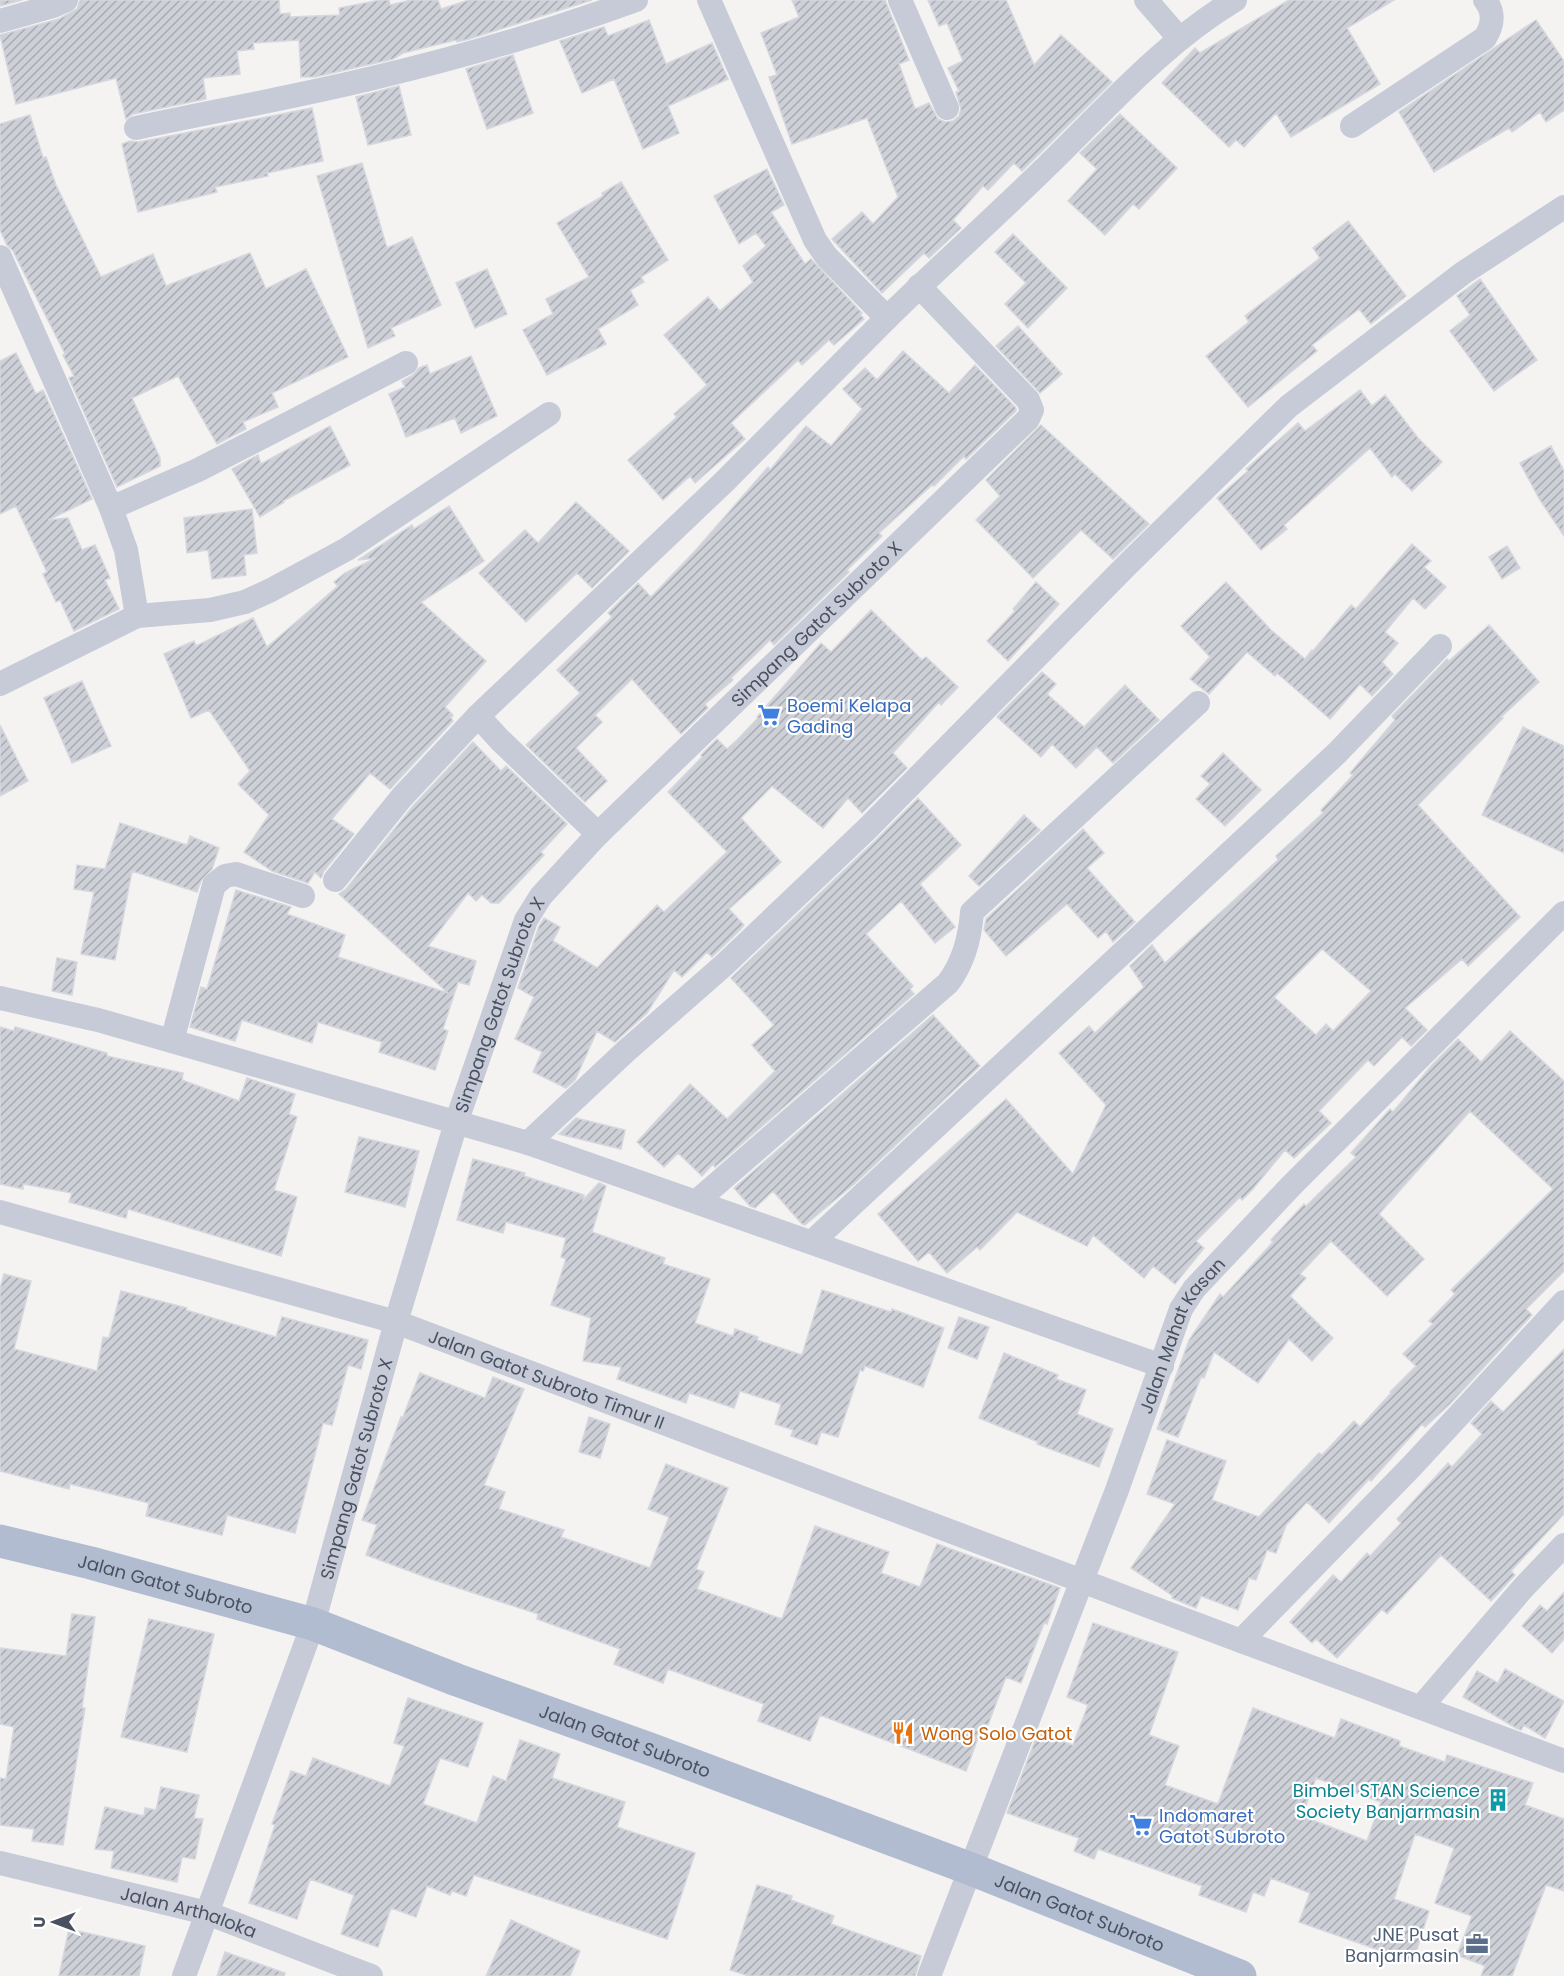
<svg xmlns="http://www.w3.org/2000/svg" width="1564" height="1976" font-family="Poppins,sans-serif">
	<defs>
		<pattern id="building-hatch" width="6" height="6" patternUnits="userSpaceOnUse" patternTransform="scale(1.5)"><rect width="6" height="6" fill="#ced0d8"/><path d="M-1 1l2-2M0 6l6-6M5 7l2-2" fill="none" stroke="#a9abb3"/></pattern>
	</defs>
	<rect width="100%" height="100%" fill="#f4f3f2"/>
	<!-- building -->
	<path fill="url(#building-hatch)" stroke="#d6d7de" stroke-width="1.5" fill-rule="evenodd" d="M0,0H22L0,6Z
		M80,0H279L280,14L290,13V17L340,15L339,8L380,0H389L390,5L411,0H438L441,9L469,0H592L469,39L457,42L456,40L403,53L393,59L315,77H301L299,40L253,43L254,49L237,51L240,74L203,78L206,99L133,114L126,119L116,78L16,104L0,35L59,19L77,9Z
		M792,0H885L909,60L899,64L915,109L929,103L938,119L945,122L953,121L959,116L961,109L956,92L959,91L948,68L963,61L947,23L939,26L928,0H1006L1034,65L1061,35L1112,82L1022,171L1014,163L988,190L983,186L953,220L961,228L929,258L924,253L882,293L832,239L862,212L873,224L898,197L867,118L792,144L769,77L777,75L761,33L799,17Z
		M1289,0H1394L1347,28L1380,84L1291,137L1276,113L1244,147L1236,140L1229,147L1162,83L1195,48L1200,53Z
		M649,20L666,64L712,43L728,79L668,106L679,133L643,149L614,79L582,93L560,41L604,27L608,36Z
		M1536,20L1564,61V110L1546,122L1540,112L1512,132L1509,128L1434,172L1399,112Z
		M513,55L533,113L487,129L466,69Z
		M399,86L411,135L368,145L356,97Z
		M312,108L323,161L267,173L268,176L215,187L217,192L138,212L122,144L130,141L139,142Z
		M1120,114L1177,168L1139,209L1133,204L1105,235L1068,201L1097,169L1080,153Z
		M30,115L43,158L46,157L56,185L101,277L153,254L166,286L250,253L266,289L306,269L348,357L272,393L278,407L243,422L246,429L217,444L178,376L132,398L160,458V466L117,487L69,378L74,376L63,355L65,354L13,251L7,245L0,230V124Z
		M362,163L387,248L412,237L441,305L391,328L395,336L368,348L317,176Z
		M767,169L784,205L771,212L805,264L811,259L862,313L860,314L864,319L834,345L829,340L802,365L798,360L731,423L745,439L695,483L690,476L663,500L628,460L677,417L674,414L707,385L664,335L708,297L720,311L753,282L743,266L766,246L756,233L739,244L714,196Z
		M621,182L668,260L641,277L644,282L630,290L638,305L598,329L606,344L547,375L523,330L553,314L546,299L589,277L557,223L603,196L602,193Z
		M1348,221L1406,296L1371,324L1359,309L1312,345L1317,351L1248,407L1206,356L1249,322L1245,316L1320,258L1313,248Z
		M1013,234L1067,288L1028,328L1005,304L1026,283L995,252Z
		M487,269L507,314L475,328L456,283Z
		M1480,279L1537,360L1494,391L1450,331L1470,315L1457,296Z
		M1018,326L1062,374L1040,393L996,346Z
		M903,351L949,393L975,365L1016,408V411L966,459L964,456L934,486L932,485L879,533L882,536L847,570L849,572L774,645L770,640L731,678L733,680L705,704L708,708L681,734L632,679L595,715L602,722L576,748L607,781L585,802L526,745L580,693L557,670L612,617L608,613L638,583L651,597L694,552L768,467L770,470L806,426L831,446L862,409L843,389L865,368L877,380Z
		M16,353L36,394L43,390L92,499L48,520L68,518L82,550L95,545L110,578L105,580L119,609L74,631L60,600L56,602L43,574L47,572L16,506L0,514V361Z
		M471,356L497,416L461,433L455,418L406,437L389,394L405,387L402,381L413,375L419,368L427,365L430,374Z
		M1360,390L1372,406L1385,395L1418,438L1442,462L1412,491L1395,474L1392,477L1370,448L1284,525L1287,529L1261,550L1217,498L1248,471L1246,469L1298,423L1305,431Z
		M1041,425L1149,524L1113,559L1081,530L1033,578L976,520L1000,496L986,480Z
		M330,426L350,465L283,501L284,502L260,517L232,469L258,455L261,464Z
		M1551,446L1564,471V536L1540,500L1520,463Z
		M576,502L629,551L592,588L577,573L526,622L479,573L525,530L538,543Z
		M449,506L484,561L421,602L486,661L445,707L453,715L451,718L453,721L390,789L370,773L332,819L354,834L324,871L321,878L315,872L308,883L272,871L244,852L269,815L238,784L250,771L209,710L191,718L164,654L194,641L196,646L253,618L267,647L338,586L334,582L345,573L376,558L358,560L412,525L414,529Z
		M252,509L257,553L244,555L246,575L212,579L208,550L187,553L184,518Z
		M1412,544L1431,561L1424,567L1446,587L1425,609L1413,598L1385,632L1398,643L1382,662L1393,674L1372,696L1360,684L1330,719L1277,673L1275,676L1247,652L1209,694L1190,679L1210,657L1181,626L1226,582L1271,630L1305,659L1312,650L1313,651L1351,605L1356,609Z
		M1507,546L1520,568L1502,579L1489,557Z
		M1036,582L1059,604L1008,661L987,641L1015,611L1013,609Z
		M871,610L922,660L926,657L958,687L941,705L939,702L893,753L907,768L862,813L848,798L823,828L772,786L741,818L781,862L729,909L744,925L740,930L712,957L707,952L682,977L674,970L647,1013L615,1042L597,1031L575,1080L566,1088L533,1072L542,1052L515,1039L534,997L518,988L539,926L544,918L560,927L553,941L597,968L657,905L664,912L727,852L668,792L702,757L701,755L717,739L727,749L737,740L758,718L757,717L821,643L831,652Z
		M1489,625L1539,682L1501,717L1503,718L1418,805L1520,917L1468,966L1462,959L1405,1008L1427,1030L1411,1046L1402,1037L1374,1066L1368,1060L1319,1111L1331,1123L1294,1158L1285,1150L1252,1190L1242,1200L1240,1197L1196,1241L1204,1248L1175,1284L1153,1266L1144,1278L1093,1235L1087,1246L1017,1212L980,1250L977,1247L947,1273L929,1252L918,1261L878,1214L1006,1099L1073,1174L1106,1105L1059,1053L1089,1026L1095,1033L1144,987L1130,966L1152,945L1165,963L1278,860L1276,856L1323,813L1321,810L1353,775L1350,773L1395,720L1392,716L1447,659L1449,661ZM1322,949L1371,991L1333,1031L1326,1024L1316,1035L1274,997Z
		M1042,672L1056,684L1047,694L1084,727L1125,685L1159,720L1113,763L1097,747L1076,768L1052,744L1041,757L997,717Z
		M82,681L111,746L72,763L44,698Z
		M0,725L28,781L0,796Z
		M1523,727L1564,746V853L1482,815Z
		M473,742L501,771L506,766L567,824L541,852L544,855L499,903H491L482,895L476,901L468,893L428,946L476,961L469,985L458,982L443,1029L448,1031L435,1070L379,1052L382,1042L318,1022L312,1043L242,1020L235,1041L190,1027L201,987L207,989L236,890L291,907L287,914L345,935L338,957L448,993L339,894L346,889L413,806Z
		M1223,753L1261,790L1225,826L1196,799L1210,784L1201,776Z
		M918,798L961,845L920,884L955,927L935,943L901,901L866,934L913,986L910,989L914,994L715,1167L713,1164L702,1176L678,1153L664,1167L637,1142L690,1084L727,1119L775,1071L752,1045L774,1025L731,978L877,839Z
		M1024,815L1040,830L979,886L969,876Z
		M120,823L187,845L190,836L219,848L212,869L201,881L197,892L132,871L115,960L81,954L94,892L74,889L77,865L105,869Z
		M1083,829L1104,853L1087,868L1135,922L1113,942L1106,931L1098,938L1067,904L1006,956L984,930L986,919Z
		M57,958L77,962L72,995L52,991Z
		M933,1015L980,1066L853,1185L805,1225L802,1224L773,1191L755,1208L750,1206L734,1188Z
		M0,1027L14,1031L15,1027L107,1053V1056L183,1073L182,1080L239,1101L247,1078L295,1094L289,1114L297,1117L274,1190L297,1197L281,1256L128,1209L126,1218L69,1202L72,1193L23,1184V1189L0,1184Z
		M1510,1031L1564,1081V1271L1526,1309L1532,1315L1450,1404L1425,1427L1422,1424L1371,1481L1369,1479L1329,1523L1307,1502L1286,1525L1276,1553L1267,1550L1256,1580L1249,1578L1238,1610L1201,1596L1196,1608L1172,1598L1173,1596L1131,1568L1175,1504L1147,1494L1167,1440L1226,1461L1212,1500L1259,1517L1319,1453L1322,1455L1354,1421L1360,1427L1391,1393L1390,1392L1416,1366L1403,1354L1433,1324L1429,1321L1455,1294L1451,1290L1553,1189L1470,1111L1379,1214L1424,1259L1387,1296L1331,1241L1300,1274L1306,1278L1290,1296L1333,1338L1312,1361L1289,1339L1258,1383L1214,1352L1204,1378L1201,1377L1178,1437L1157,1429L1189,1340L1220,1294L1223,1297L1273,1242L1271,1240L1304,1204L1306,1206L1356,1157L1351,1153L1390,1109L1393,1112L1431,1066L1458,1039L1481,1062Z
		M576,1118L625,1130L621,1149L559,1134Z
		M359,1137L419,1151L405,1207L345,1192Z
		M473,1159L525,1173L524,1176L584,1195L583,1200L599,1183L606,1186L592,1232L665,1258L663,1264L710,1279L695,1323L733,1336L735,1329L758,1337L757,1340L802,1355L822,1290L891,1312L892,1309L944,1328L923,1387L865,1366L863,1371L860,1370L838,1437L821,1432L817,1445L791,1436L793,1430L775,1424L781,1404L740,1391L734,1408L689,1393L686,1403L617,1379L621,1367L583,1361L591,1318L551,1305L566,1259L561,1257L566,1238L506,1222L503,1233L457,1220Z
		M4,1274L31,1281L14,1349L97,1371L103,1337L109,1338L121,1291L187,1308L186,1310L276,1337L282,1317L368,1340L361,1369L348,1365L332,1425L323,1423L295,1533L227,1515L222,1535L146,1516L149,1503L70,1484L69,1489L0,1471V1289Z
		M959,1317L989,1327L977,1359L948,1348Z
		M1564,1349V1514L1511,1571L1515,1575L1491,1601L1441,1555L1387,1614L1382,1609L1337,1658L1316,1639L1312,1643L1290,1622L1333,1575L1341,1582L1367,1553L1370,1556L1401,1523L1397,1519L1448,1463L1452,1467L1482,1434L1471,1423L1491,1401L1503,1412Z
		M1004,1353L1058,1375L1056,1379L1086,1390L1077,1414L1113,1429L1099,1467L1037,1444L1038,1442L979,1418Z
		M420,1373L485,1398L493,1377L524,1389L484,1485L505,1492L499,1509L564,1530L561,1537L650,1568L669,1517L648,1509L666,1464L728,1488L696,1569L704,1572L697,1589L782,1619L815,1526L889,1552L881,1573L920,1587L937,1544L1060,1588L1047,1624L1044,1623L1021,1683L1006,1677L988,1725L983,1724L966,1771L820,1715L810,1741L758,1721L764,1704L668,1669L663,1683L614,1664L620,1649L537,1619L538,1614L431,1579L366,1555L377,1525L362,1520L401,1417H403Z
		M589,1417L610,1424L600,1458L579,1452Z
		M1564,1592V1639L1552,1653L1522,1626L1540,1605L1547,1611Z
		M72,1614L95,1617L82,1708H85L63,1845L32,1841L34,1829L0,1825V1778L6,1779L14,1727L0,1724V1648L66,1656Z
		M149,1619L214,1634L187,1752L121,1737Z
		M1093,1623L1178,1652L1149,1735L1179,1746L1165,1785L1218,1804L1253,1708L1335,1738L1341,1719L1400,1741L1399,1746L1445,1762L1447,1755L1533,1783L1525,1805L1564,1819V1891L1546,1885L1512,1976H1481L1485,1966L1457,1955L1472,1916L1435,1903L1454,1848L1415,1834L1394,1899L1429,1911L1413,1962L1299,1922L1310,1893L1271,1878L1264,1896L1253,1892L1246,1912L1199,1895L1202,1886L1098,1849L1094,1859L1074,1851L1079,1838L1007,1813L1038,1733L1073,1745L1088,1705L1067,1697ZM1316,1778L1381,1802L1367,1841L1302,1816Z
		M1505,1669L1564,1701L1545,1738L1524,1725L1521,1730L1516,1728L1463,1697L1477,1671L1498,1683Z
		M408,1698L483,1723L468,1767L440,1758L423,1804L477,1823L493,1776L506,1781L520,1740L560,1754L552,1778L625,1802L617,1827L695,1853L667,1939L474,1875L466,1896L452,1891L450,1895L427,1886L416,1917L391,1908L378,1947L341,1934L354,1895L310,1879L297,1919L249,1903L275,1825L272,1824L291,1771L306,1776L313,1758L390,1786L404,1746L394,1743Z
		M161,1787L199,1795L194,1818L203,1819L195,1859L182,1857L177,1882L111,1868L114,1851L95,1849L105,1807L144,1816L145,1808L156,1810Z
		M757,1885L792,1896L791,1900L834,1916L831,1924L921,1956L915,1976H749L730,1970Z
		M511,1920L580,1951L570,1976H486Z
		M69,1929L145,1946L139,1976H59Z
		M225,1952L285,1973L284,1976H217Z"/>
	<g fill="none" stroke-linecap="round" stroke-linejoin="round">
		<!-- street -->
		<g stroke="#c6cbd7" stroke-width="24">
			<path d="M900,0L947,108"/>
			<path d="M1146,0L1179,38"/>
			<path d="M0,21L53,6L66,0"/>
			<path d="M1352,126L1485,38C1493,25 1495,13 1485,0"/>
			<path d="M136,128C215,111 295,97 373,78C462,57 551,31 636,0"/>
			<path d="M0,257L111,508L126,550L137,616"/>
			<path d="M887,318C939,267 994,218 1046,167C1107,108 1162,44 1235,0"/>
			<path d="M111,508L198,470L406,363"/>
			<path d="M0,684L137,616L210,610L245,602L271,590L347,549L549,414"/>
			<path d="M598,834L500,740L478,716L724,482L887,318L826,256L815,240L709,0"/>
			<path d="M335,880L402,797L478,716"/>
			<path d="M0,998L98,1020L528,1143L1162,1366"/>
			<path d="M172,1041L214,885L225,876L236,874L303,896"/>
			<path d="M528,1143L626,1051L724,965L867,829L1127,565L1289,406L1463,273L1564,207"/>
			<path d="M697,1201L948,983C964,962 970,938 972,912L1198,703"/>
			<path id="s1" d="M0,1212L396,1322L1241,1641L1564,1761"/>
			<path d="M812,1242L1337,753L1440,646"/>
			<path d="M1241,1641L1410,1468L1564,1302"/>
			<path d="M1421,1707L1523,1588L1564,1545"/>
			<path id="s2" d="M0,1863L207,1913L371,1976"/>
			<path id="s3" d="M184,1976L313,1624L396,1322L456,1123L526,920L541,896L598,834L1028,419L1032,410L1028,400L919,286"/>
			<path id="s4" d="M929,1976L1117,1490L1181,1309L1194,1289L1290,1187L1564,913"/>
		</g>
		<!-- primary -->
		<path stroke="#b1bcd1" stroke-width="33" id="s5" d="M0,1541L91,1563L313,1624L457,1680L650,1749L971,1869L1240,1976"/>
	</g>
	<!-- icons -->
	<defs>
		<g id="supermarket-bare" transform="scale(1.8)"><path d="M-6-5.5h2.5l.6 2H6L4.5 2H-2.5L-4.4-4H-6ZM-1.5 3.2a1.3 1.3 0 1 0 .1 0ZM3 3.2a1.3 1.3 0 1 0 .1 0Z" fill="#3f7fe0" stroke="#fff" stroke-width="2.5" paint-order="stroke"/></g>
		<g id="restaurant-bare" transform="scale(1.8)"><path d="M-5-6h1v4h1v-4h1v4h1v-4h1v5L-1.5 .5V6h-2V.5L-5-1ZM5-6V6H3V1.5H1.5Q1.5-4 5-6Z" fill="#e8710a" stroke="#fff" stroke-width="2.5" paint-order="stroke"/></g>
		<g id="building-bare" transform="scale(1.8)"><path d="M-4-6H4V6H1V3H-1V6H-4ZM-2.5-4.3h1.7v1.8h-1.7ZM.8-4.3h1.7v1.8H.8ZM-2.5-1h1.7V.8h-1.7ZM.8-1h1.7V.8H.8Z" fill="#0f9aa8" stroke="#fff" stroke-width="2.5" paint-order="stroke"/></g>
		<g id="office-bare" transform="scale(1.8)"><path d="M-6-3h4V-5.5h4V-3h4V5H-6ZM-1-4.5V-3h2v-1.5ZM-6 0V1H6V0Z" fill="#5c6f8a" stroke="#fff" stroke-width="2.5" paint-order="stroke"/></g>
	</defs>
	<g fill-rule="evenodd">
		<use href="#supermarket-bare" x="769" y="715"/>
		<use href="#restaurant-bare" x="903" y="1733"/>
		<use href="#building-bare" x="1498" y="1800"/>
		<use href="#supermarket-bare" x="1141" y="1825"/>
		<use href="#office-bare" x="1477" y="1944"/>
	</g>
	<g text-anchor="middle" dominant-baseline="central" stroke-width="4.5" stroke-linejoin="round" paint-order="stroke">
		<!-- street labels -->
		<g font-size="18" fill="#495161" stroke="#fff">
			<text stroke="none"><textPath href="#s3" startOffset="1526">Simpang Gatot Subroto X</textPath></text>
			<text stroke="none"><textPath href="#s3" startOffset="1022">Simpang Gatot Subroto X</textPath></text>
			<text stroke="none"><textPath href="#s4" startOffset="690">Jalan Mahat Kasan</textPath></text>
			<text stroke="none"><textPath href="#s1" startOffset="572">Jalan Gatot Subroto Timur II</textPath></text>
			<text stroke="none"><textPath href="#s3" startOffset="536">Simpang Gatot Subroto X</textPath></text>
			<text stroke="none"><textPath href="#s5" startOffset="171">Jalan Gatot Subroto</textPath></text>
			<text stroke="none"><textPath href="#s5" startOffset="657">Jalan Gatot Subroto</textPath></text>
			<text stroke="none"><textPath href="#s2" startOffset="195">Jalan Arthaloka</textPath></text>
			<text stroke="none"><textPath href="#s5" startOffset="1143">Jalan Gatot Subroto</textPath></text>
		</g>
		<!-- shop labels -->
		<g font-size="18" fill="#366cbe" stroke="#fff" text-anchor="start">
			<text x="787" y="705">Boemi Kelapa<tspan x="787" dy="21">Gading</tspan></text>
			<text x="1159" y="1815">Indomaret<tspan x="1159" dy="21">Gatot Subroto</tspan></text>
		</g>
		<!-- food labels -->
		<g font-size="18" fill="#c56008" stroke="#fff" text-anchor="start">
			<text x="921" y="1733">Wong Solo Gatot</text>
		</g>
		<!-- culture labels -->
		<g font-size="18" fill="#0d838f" stroke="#fff" text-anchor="end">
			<text x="1480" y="1790">Bimbel STAN Science<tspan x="1480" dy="21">Society Banjarmasin</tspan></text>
		</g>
		<!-- service labels -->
		<g font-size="18" fill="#4e5e75" stroke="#fff" text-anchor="end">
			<text x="1459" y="1934">JNE Pusat<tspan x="1459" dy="21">Banjarmasin</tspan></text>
		</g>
	</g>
	<!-- north arrow -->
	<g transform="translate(54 1922) rotate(270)" stroke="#ffffff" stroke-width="4.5" paint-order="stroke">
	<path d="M0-4.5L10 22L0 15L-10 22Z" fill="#495161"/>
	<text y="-9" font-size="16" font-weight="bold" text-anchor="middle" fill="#495161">U</text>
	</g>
</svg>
